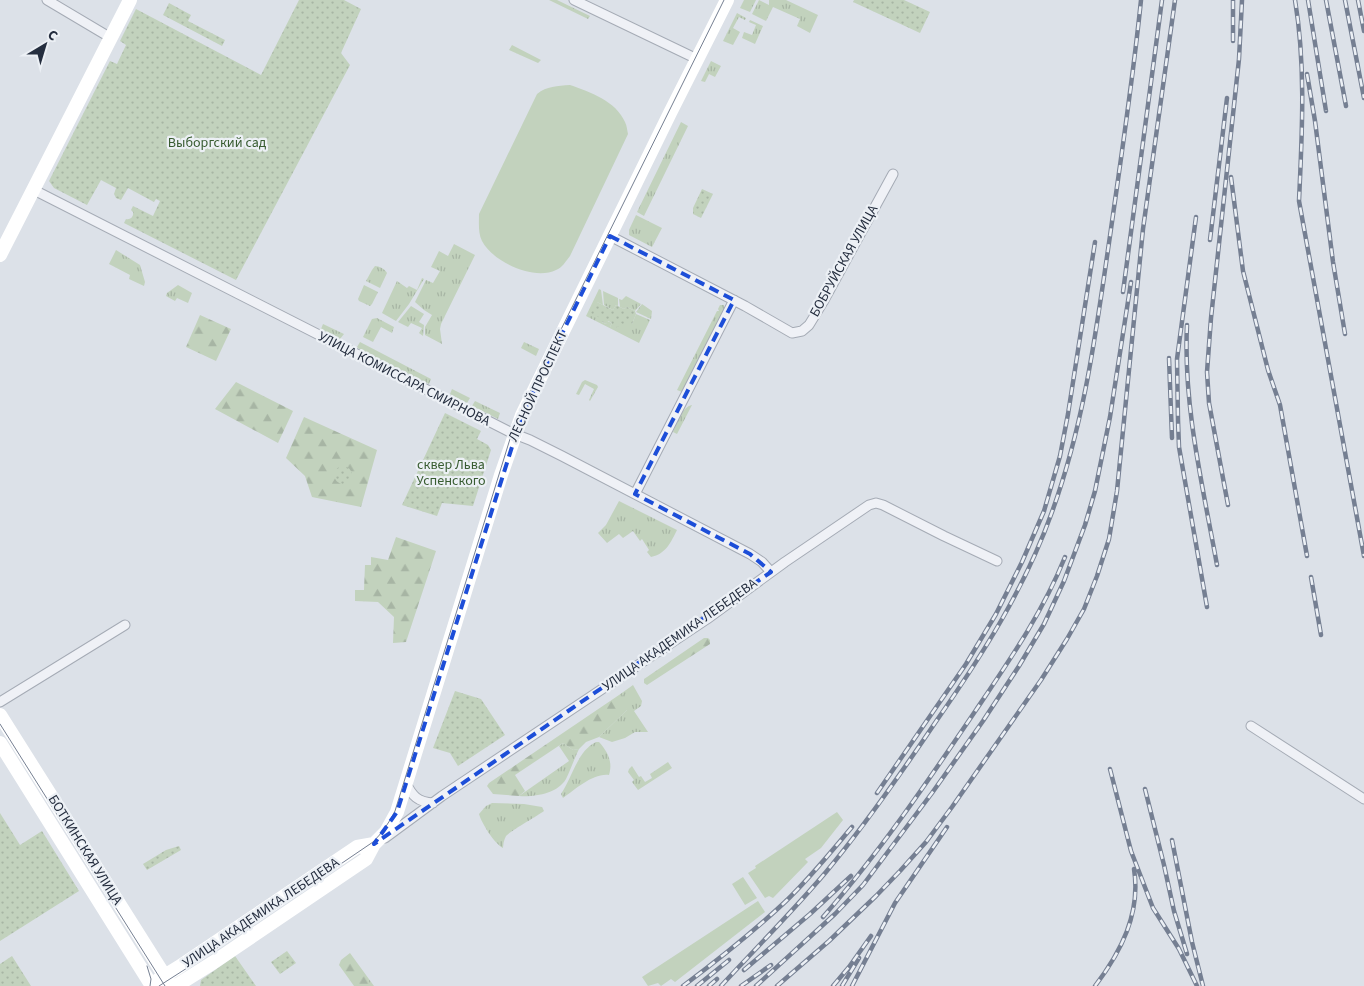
<svg xmlns="http://www.w3.org/2000/svg" width="1364" height="986" font-family="'Source Sans 3',sans-serif">
	<defs>
		<pattern id="grass-tufts" width="24" height="20" patternUnits="userSpaceOnUse" patternTransform="scale(1.25)"><rect width="24" height="20" fill="#c2d2bd"/><path d="M3 7l-1-3M5 7V3M7 7l1-3M15 17l-1-3M17 17v-4M19 17l1-3" fill="none" stroke="#a7b5a4"/></pattern>
		<pattern id="forest-firs" width="22" height="20" patternUnits="userSpaceOnUse" patternTransform="scale(1.25)"><rect width="22" height="20" fill="#c2d2bd"/><path d="M5 1l3.5 6h-7zM16 11l3.5 6h-7z" fill="#a7b5a4"/></pattern>
		<pattern id="park-dots" width="8" height="8" patternUnits="userSpaceOnUse" patternTransform="scale(1.25)"><rect width="8" height="8" fill="#c2d2bd"/><path d="M2 2h.1M6 6h.1" fill="none" stroke="#a7b5a4" stroke-width="1.8" stroke-linecap="round"/></pattern>
	</defs>
	<rect width="100%" height="100%" fill="#dce1e8"/>
	<!-- grass -->
	<path fill="url(#grass-tufts)" d="M549,0H557L590,16L588,19Z
		M744,0H756L750,12L740,8Z
		M759,0L769,5V0H786L818,15L810,33L797,26L800,19L773,7L766,21L752,14Z
		M737,13L746,18L745,20L739,17L733,28L740,32L733,45L723,41Z
		M750,20L763,26L755,44L742,38L744,32L752,35L756,25L749,22Z
		M512,45L541,60L538,63L509,50Z
		M711,61L721,66L715,77L709,74L705,82L701,81Z
		M681,122L688,126L644,216L637,212Z
		M636,215L662,228L652,247L629,235V230Z
		M454,244L475,255L441,324L440,329L442,344L425,335V327L432,315L424,310L415,302L426,280L433,283L440,271L431,267L439,251L448,256Z
		M116,250L140,265L145,282L144,286L129,279L130,275L109,264Z
		M375,266C379,266 385,269 387,273L380,288L366,281L372,270Z
		M422,278L424,279L409,304L396,321L382,313L397,281L407,288L409,286L417,290Z
		M178,285L192,293L188,303L177,298L175,301L166,296L167,293Z
		M364,285L378,292L372,304L370,306L359,301L358,299Z
		M599,289L601,290L603,305L597,302L603,319L602,322L606,324L607,321L612,323L610,327L617,326L621,322L624,324H632L636,314L650,320L639,343L586,316Z
		M603,291L618,298V306L616,305L613,310L604,305Z
		M626,296L641,304L635,311L627,307L624,309L620,307L619,299L622,300Z
		M642,304L652,311L651,319L636,312Z
		M720,305H724V309L682,392L677,390L717,311H719L718,309Z
		M411,306L424,314L419,322L424,325L423,336L419,333L422,328L411,323L408,327L398,322Z
		M377,318L394,327L392,333L381,327L373,342L363,337L372,319Z
		M323,324L344,334L340,339L321,329Z
		M360,342L431,379L429,384L359,349L357,347Z
		M524,342L539,349L536,356L521,348Z
		M585,380L597,385L598,387L590,401L589,400L594,389L585,384L579,395L576,394L582,382Z
		M452,389L470,398L467,403L450,394Z
		M475,401L500,413L498,419L472,406Z
		M692,405L677,434L673,432C677,423 682,407 692,405Z
		M619,501L677,530C671,542 666,554 651,557L647,552L649,550L642,539L640,541L633,531L623,538L619,534L607,543L598,533L606,525Z
		M633,685L642,701L641,706L634,711L648,732H635L625,738L612,742L599,737L627,710L622,695H619Z
		M596,742H599C608,752 613,762 609,775C593,773 576,789 563,798L561,794C572,778 578,750 596,742Z
		M563,743L573,750L579,749C574,759 571,769 566,779C557,794 535,797 519,796L569,761L559,746Z
		M668,762L672,768L638,790L632,782L634,780L628,772L629,769L632,766L639,777L641,776L645,782L652,778L650,774Z
		M492,803L524,804L542,807L544,811C537,816 509,832 506,836C504,840 503,844 503,848C494,843 482,824 479,814L486,806Z
		M350,953L374,986H354L339,965L341,960Z"/>
	<!-- forest -->
	<path fill="url(#forest-firs)" d="M200,315L231,329L216,361L186,347Z
		M236,382L293,411L278,443L215,409Z
		M304,417L377,450L361,507L312,497L305,476L286,458Z
		M396,537L436,551L406,642L393,643L394,617L378,602L355,601V590H364L365,565H371V557L388,560Z
		M704,638H708L710,640V644L647,685L644,683V679L647,677Z
		M619,695H622C627,699 627,704 627,710L599,737L586,742L579,749L573,750L563,743L515,775L525,791L519,796L493,794L487,786L489,783Z
		M350,954L372,986H356L341,965L342,960Z"/>
	<!-- park -->
	<path fill="url(#park-dots)" d="M299,0H344L361,9L341,53L350,65L236,280L124,223L126,219C130,220 134,217 133,212L131,210L133,206L153,216L160,201L156,199L154,202L128,188L121,200L116,198L114,194L116,188L101,180L87,205L54,188L49,181L110,61L117,64L126,45L120,41L136,9L261,75Z
		M854,0H904L930,12L920,33L853,2Z
		M169,3L191,15L188,21L225,40L222,46L163,15Z
		M702,189L713,194L701,218L693,214V208Z
		M597,302L613,310L616,305L624,309L627,307L635,311L636,314L632,324L626,326L621,323L619,327L617,326L615,330L610,327L612,323L608,321L606,324L601,321L602,319L591,313Z
		M445,413L481,431L477,439L488,445L491,450L473,506L442,503L437,516L402,505Z
		M334 475a9 9 0 1 1 18 0a9 9 0 1 1-18 0Z
		M455,691L481,699L505,735L458,766L450,753L433,748Z
		M0,813L20,845L42,831L79,891L0,941Z
		M179,846L181,850L147,870L143,864L166,850Z
		M287,951L296,963L280,974L271,962Z
		M12,956L31,986H0V964Z
		M235,956L256,986H200L201,980Z"/>
	<!-- pitch -->
	<path fill="#c2d2bd" d="M570,85C590,92 616,101 625,122C627,126 627,130 628,134L570,256C566,261 562,268 556,270C534,281 493,262 482,241C478,233 479,223 479,214L537,94C547,86 557,86 570,85Z
		M837,812L843,820L821,848L805,859L808,862L773,898L769,896L765,898L748,873L756,868L755,866Z
		M743,877L757,898L745,905L732,884Z
		M758,901L765,912L675,982L671,979L661,986L658,983L648,986L642,977Z"/>
	<g fill="none" stroke-linecap="round" stroke-linejoin="round">
		<!-- minor casing -->
		<g stroke="#a5abb5" stroke-width="11">
			<path id="minor" d="M47,0L111,38
				M574,0L697,59
				M34,190L512,433L530,440L562,456L750,554L762,562L771,572
				M610,236L745,306L792,333L802,331L809,325L823,302L893,174
				M635,494L734,300
				M0,702L125,625
				M1251,726L1364,799
				M406,783C412,796 418,802 433,803
				M385,838L442,796L707,619L785,562L869,505L876,503L883,505L944,536L997,561"/>
		</g>
		<!-- minor -->
		<use href="#minor" stroke="#eff1f6" stroke-width="9"/>
		<!-- secondary -->
		<path stroke="#fff" stroke-width="14" d="M0,255L130,0
			M0,715L171,986
			M0,743L152,986
			M158,980L179,967L357,847L374,844
			M176,986L214,962L366,859L374,844L386,832L397,812L501,475L522,415L670,113L727,0"/>
		<!-- tram -->
		<path stroke="#757f92" stroke-width="1" d="M0,724L165,986
			M147,966L151,979L150,986
			M159,986L198,961L373,842C382,833 389,823 395,811L514,426L535,382L724,0"/>
		<!-- rail casing -->
		<g stroke="#757f92" stroke-width="4.5">
			<path id="rail" d="M1295,0C1306,66 1302,134 1299,201L1364,556
				M1308,0L1326,111
				M1326,0L1346,106
				M1345,0L1364,98
				M1358,0L1364,31
				M1233,41V0
				M1307,74L1315,121L1333,262L1345,334
				M1231,177L1243,271L1268,370L1280,405L1307,556
				M1196,217L1177,359L1178,420L1179,447L1207,607
				M1210,240L1227,98
				M1123,292L1162,0
				M1187,325C1183,406 1203,487 1217,565
				M1169,358L1172,438
				M1228,505L1209,403L1207,372L1211,318L1239,59L1242,0
				M1311,577L1321,635
				M1110,769L1131,851L1153,908L1179,949L1197,986
				M1145,789L1164,865L1174,911L1187,954
				M877,793L966,664L996,614L1022,562L1044,511L1060,456L1068,414L1095,242
				M1172,840L1192,942L1203,986
				M823,917C880,852 928,781 976,710C1009,661 1043,612 1065,557
				M744,970L810,914L851,876
				M683,986C718,960 753,932 785,902C809,879 830,853 852,827
				M697,986L729,960
				M709,986L717,979
				M721,986C756,948 793,911 826,872C866,824 902,772 937,720C983,654 1025,588 1052,512C1085,421 1096,331 1110,236C1121,158 1133,79 1141,0
				M741,986L771,965
				M756,986L835,914L863,885L932,793L983,721L1019,666L1044,624L1064,581L1085,525L1095,491L1110,417L1131,282
				M777,986L829,941L876,896L900,871L926,842L952,807L1041,680L1067,639L1084,609L1097,576L1109,539L1117,491L1143,229L1175,0
				M833,986L849,967L871,936
				M842,986L859,958
				M852,986L895,903L947,827
				M1095,986C1121,952 1141,913 1134,869"/>
		</g>
		<!-- rail -->
		<use href="#rail" stroke="#ecf0f5" stroke-width="2.5" stroke-dasharray="8" stroke-linecap="butt"/>
	</g>
	<!-- marked area -->
	<path fill="none" stroke="#1d4ed8" stroke-width="4" stroke-dasharray="10 6" stroke-linejoin="round" d="M610,236L734,300L635,494L750,554L771,572L374,844L397,812L522,415Z"/>
	<g text-anchor="middle" dominant-baseline="central" stroke-width="4.5" stroke-linejoin="round" paint-order="stroke">
		<!-- park labels -->
		<g font-size="14" fill="#385c31" stroke="#ecf0f5">
			<text x="217" y="143">Выборгский сад</text>
			<text x="451" y="465">сквер Льва<tspan x="451" dy="16">Успенского</tspan></text>
		</g>
		<!-- street labels -->
		<g font-size="14" fill="#252e3f" stroke="#ecf0f5">
			<text transform="translate(844 261) rotate(-61)">БОБРУЙСКАЯ УЛИЦА</text>
			<text transform="translate(404 379) rotate(27)">УЛИЦА КОМИССАРА СМИРНОВА</text>
			<text transform="translate(538 386) rotate(-65)">ЛЕСНОЙ ПРОСПЕКТ</text>
			<text transform="translate(680 635) rotate(-35)">УЛИЦА АКАДЕМИКА ЛЕБЕДЕВА</text>
			<text transform="translate(85 850) rotate(58)">БОТКИНСКАЯ УЛИЦА</text>
			<text transform="translate(261 913) rotate(-34)">УЛИЦА АКАДЕМИКА ЛЕБЕДЕВА</text>
		</g>
	</g>
	<!-- north arrow -->
	<g transform="translate(45 45) rotate(38)" stroke="#ecf0f5" stroke-width="4" paint-order="stroke">
	<path d="M0-4L9 19L0 12L-9 19Z" fill="#252e3f"/>
	<text y="-8" font-size="14" font-weight="bold" text-anchor="middle" fill="#252e3f">С</text>
	</g>
</svg>
